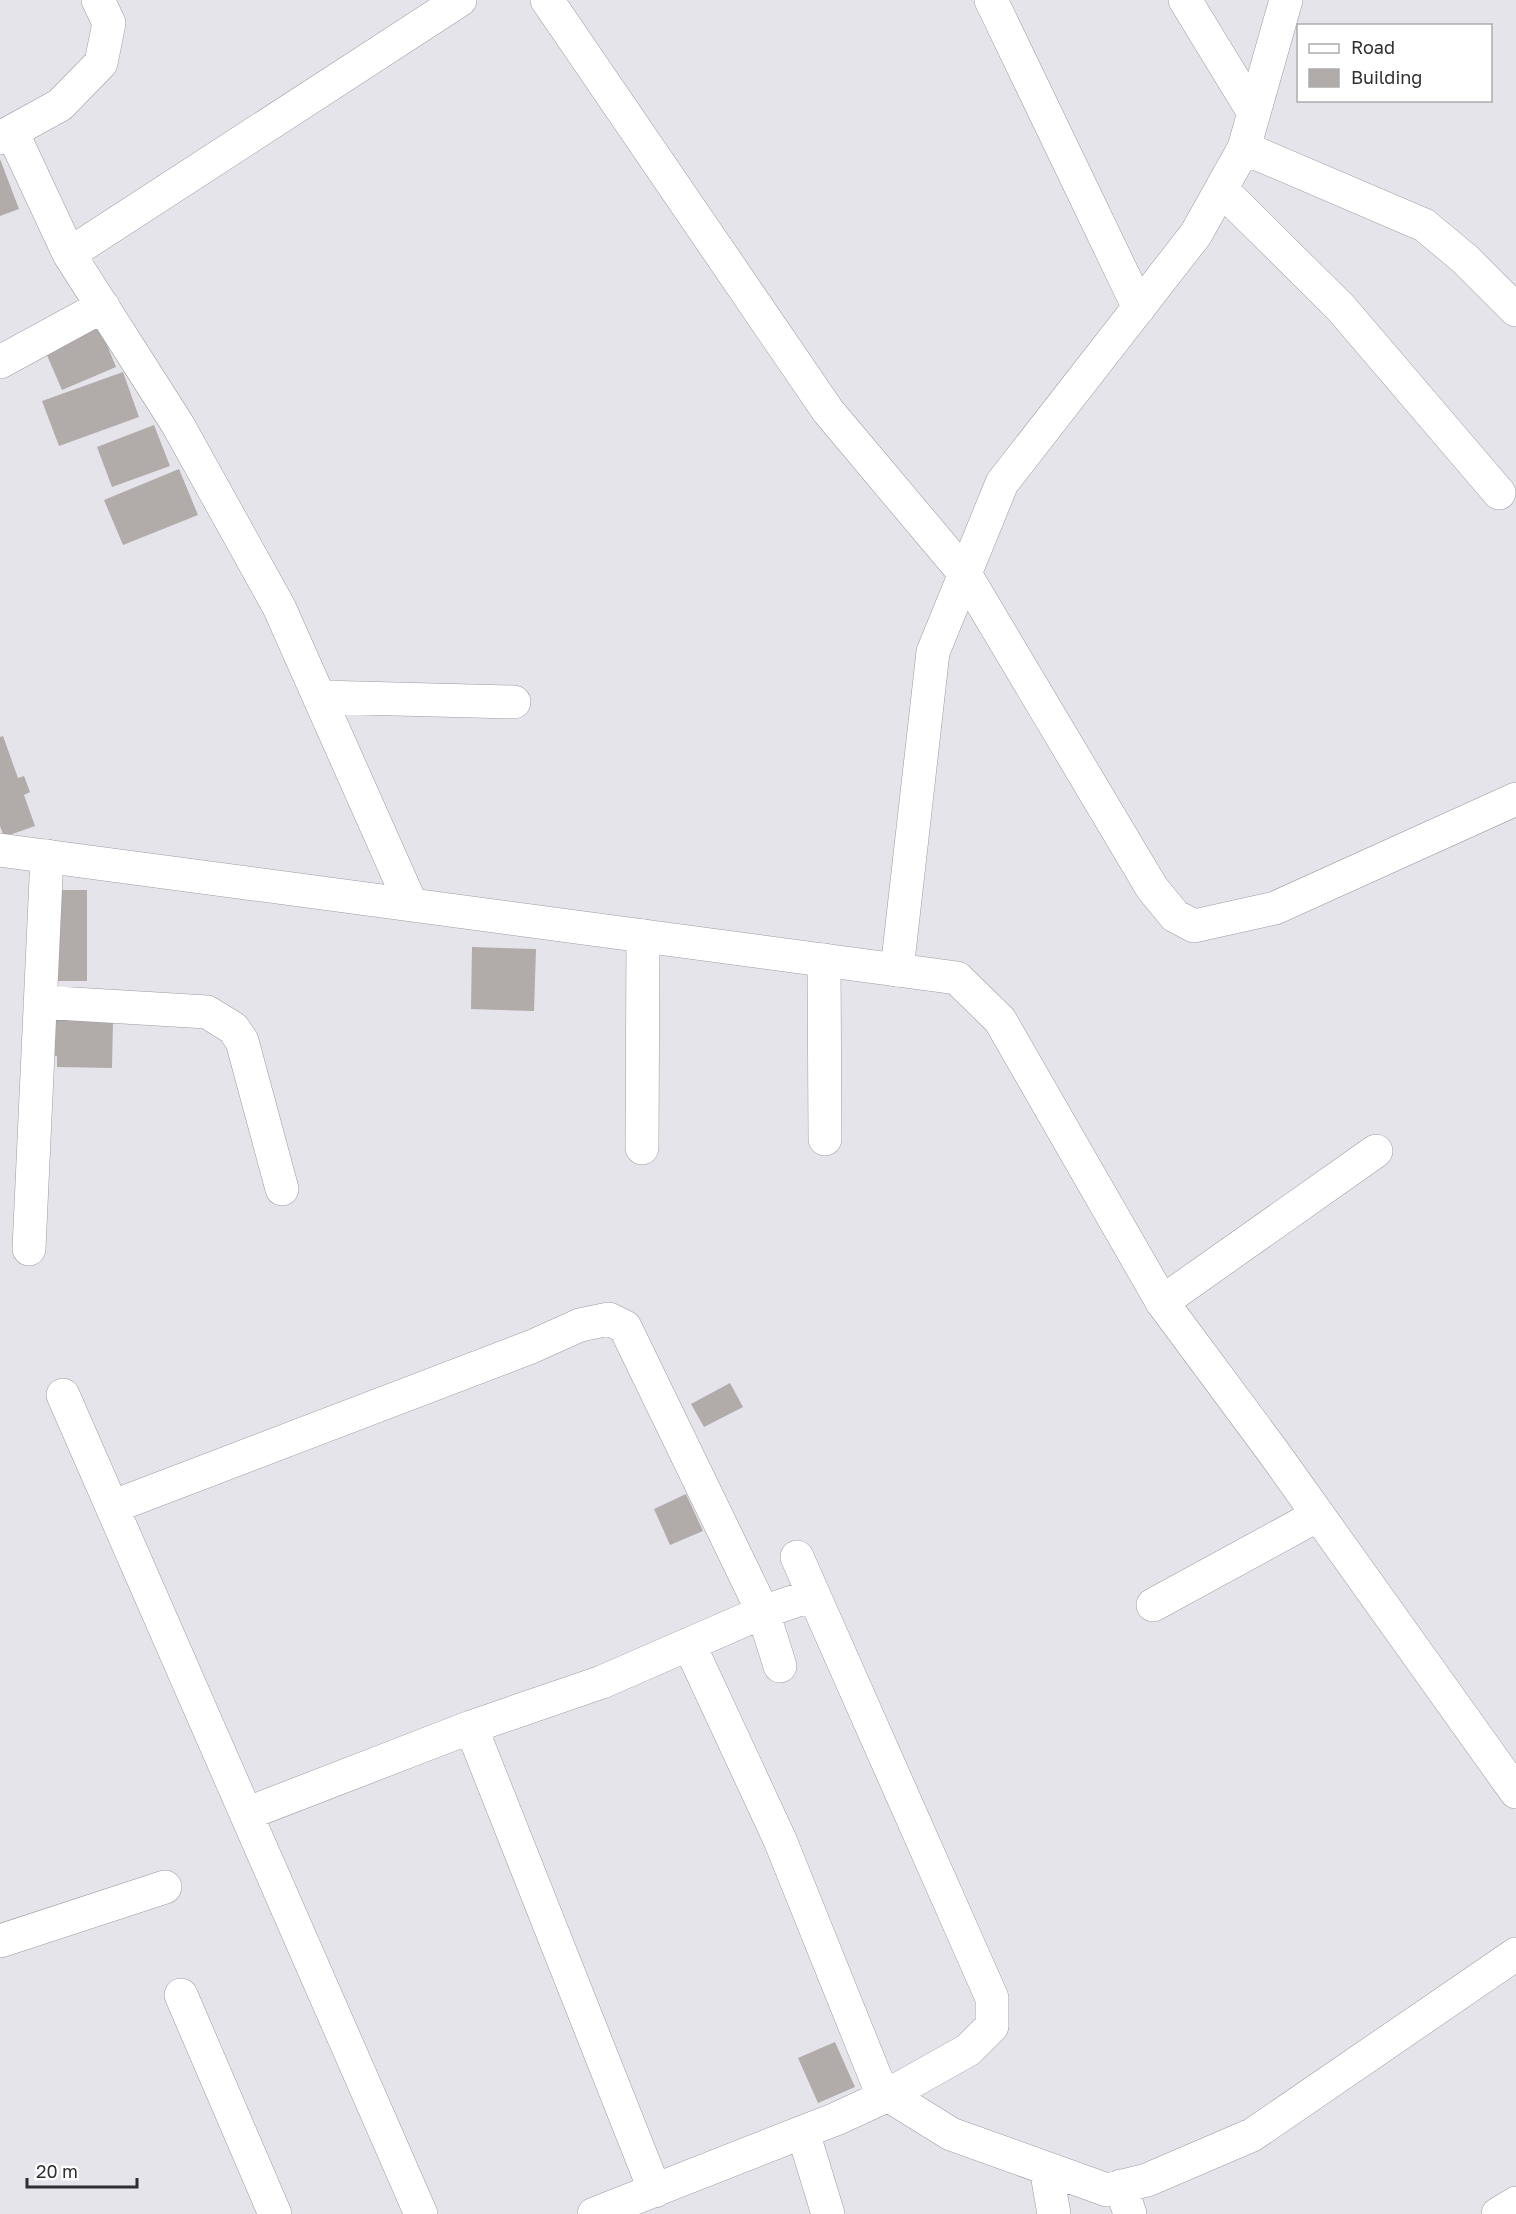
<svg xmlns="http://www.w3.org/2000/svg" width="1516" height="2214" font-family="'Golos Text',sans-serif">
	<rect width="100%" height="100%" fill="#e4e4ea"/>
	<!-- building -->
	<path fill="#b1aba9" d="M0,159L19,209L0,216Z
		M98,323L116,367L62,390L43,346Z
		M123,372L139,417L59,446L42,401Z
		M154,425L170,466L112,487L97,447Z
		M179,469L198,515L123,545L104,500Z
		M3,736L18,778L24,776L30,792L24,795L35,826L4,837L0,826V737Z
		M57,890H87V981H57Z
		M472,947L536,949L534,1011L471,1009Z
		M54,1019L113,1020L112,1068L57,1067V1056H47Z
		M730,1383L743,1407L704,1427L691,1404Z
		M686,1494L703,1531L670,1545L654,1509Z
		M835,2042L855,2087L818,2103L798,2058Z"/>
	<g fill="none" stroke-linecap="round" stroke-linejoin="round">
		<!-- street casing -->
		<g stroke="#9c9ca2" stroke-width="34">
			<path id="street" d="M547,0L828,411L965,574L1152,888L1175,916L1194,926L1275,908L1516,799
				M991,0L1139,308
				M1185,0L1254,113
				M12,132L69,254L178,425L279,607L411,904
				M0,138L60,105L101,63L109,23L98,0
				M1244,148L1424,225L1465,259L1516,310
				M1221,189L1341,308L1499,493
				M69,254L460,0
				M0,362L103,306
				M320,697L514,702
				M824,960L825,1139
				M897,970L933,652L1002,483L1196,234L1244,148L1286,0
				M40,1002L207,1012L233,1028L242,1041L282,1189
				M642,1148L643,936
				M29,1249L47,856
				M1162,1302L1376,1151
				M63,1395L421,2214
				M112,1507L531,1347L580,1325L609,1319L625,1327L763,1612L780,1666
				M1153,1605L1318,1515
				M689,1644L780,1840L877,2081L888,2095L951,2134L1107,2190L1147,2180L1252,2135L1516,1954
				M471,1727L655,2191
				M246,1814L471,1727L602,1682L763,1612L813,1595
				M0,1941L165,1887
				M181,1995L275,2214
				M803,2132L828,2214
				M1046,2168L1054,2214
				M1121,2186L1130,2214
				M594,2214L836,2119L888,2095L968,2050L992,2026V1998L797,1557
				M1498,2214L1516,2203"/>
		</g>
		<!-- secondary casing -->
		<g stroke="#9c9ca2" stroke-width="34">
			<path id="secondary" d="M0,850L957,978L1000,1020L1162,1302L1274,1453L1516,1792"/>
		</g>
		<!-- street -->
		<use href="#street" stroke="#fff" stroke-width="33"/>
		<!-- secondary -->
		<use href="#secondary" stroke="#fff" stroke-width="33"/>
	</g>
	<!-- legend -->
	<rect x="1297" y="24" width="195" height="78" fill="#ffffff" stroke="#acacad" stroke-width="1.5"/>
	<rect x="1309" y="44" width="30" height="9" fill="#ffffff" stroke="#acacad" stroke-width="1.5"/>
	<text x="1351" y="54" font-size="18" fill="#2f2f31">Road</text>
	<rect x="1309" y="69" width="30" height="18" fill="#b1aba9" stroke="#acacad" stroke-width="1.5"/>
	<text x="1351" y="84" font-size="18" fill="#2f2f31">Building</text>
	<!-- scale -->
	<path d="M27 2178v9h110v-9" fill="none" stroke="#2f2f31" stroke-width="3"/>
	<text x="36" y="2178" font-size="18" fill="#2f2f31" stroke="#ffffff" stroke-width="4.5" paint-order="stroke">20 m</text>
</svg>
